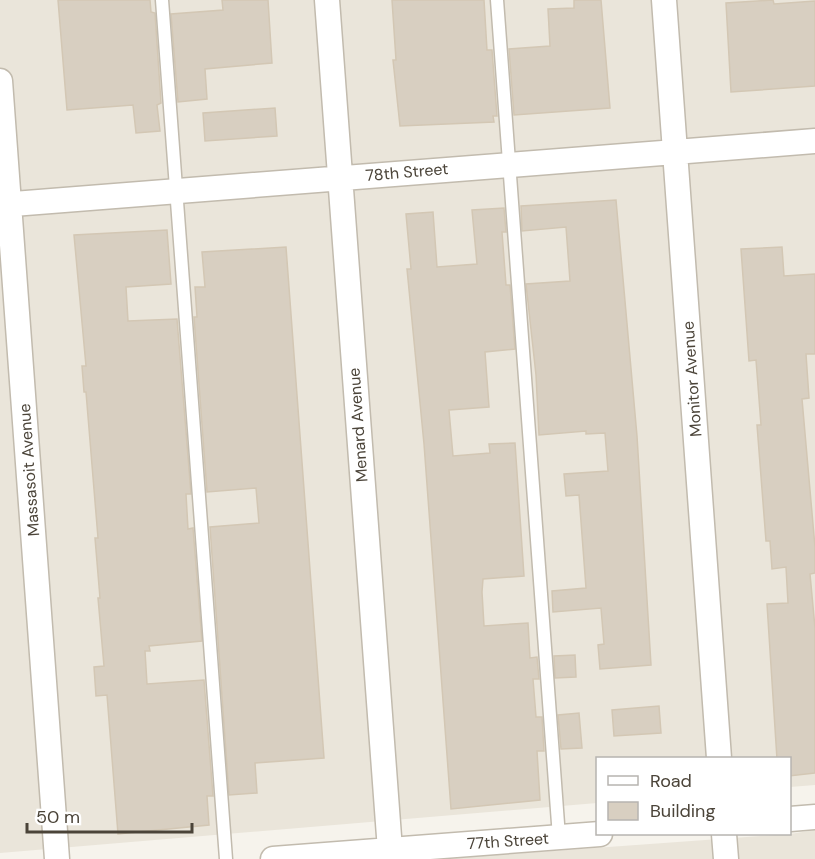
<svg xmlns="http://www.w3.org/2000/svg" width="815" height="859" font-family="'DM Sans',sans-serif">
	<rect width="100%" height="100%" fill="#f6f3ec"/>
	<!-- residential -->
	<path fill="#eae5da" d="M0,0H815V785L790,787V758H598L597,803L0,853Z
		M815,830V859H442L790,834Z"/>
	<!-- building -->
	<path fill="#d8cfc1" stroke="#d3c7b4" stroke-width="1.5" d="M58,0H150L151,12L155,13L161,103L157,105L160,131L136,133L133,105L67,110Z
		M222,0H268L272,63L205,69L207,99L178,102L171,14L223,10Z
		M392,0H484L487,50H492L497,116H493L494,122L400,126L393,60H396Z
		M574,0H601L610,108L514,115L509,49L550,46L548,9L574,8Z
		M773,0L774,4L815,1V86L731,92L726,3Z
		M275,108L277,136L205,141L203,113Z
		M616,200L637,436L651,665L600,669L598,645L604,644L601,608L553,612L552,591L586,588L579,495L566,496L564,474L608,471L605,433L586,434V431L539,435L536,375L526,284L570,281L566,227L522,231L521,206Z
		M504,208L506,232H502L506,285H510L515,349L485,352L489,407L449,410L453,456L490,453L489,444L515,443L524,576L483,579L482,592L484,626L528,623L530,658L537,657L539,679H533L536,717H542L544,751H537L540,800L451,809L424,444L407,269H411L406,214L433,212L437,267L477,264L472,210Z
		M167,230L171,284L126,287L128,321L177,319L191,494H186L188,529L193,528L202,641L149,646L150,651H145L147,684L204,680L213,796H207L209,825L118,834L107,695L96,696L94,667L104,666L98,598H100L95,538H98L86,392H84L82,366H86L74,235Z
		M286,247L324,758L255,763L257,793L229,795L210,527L259,523L256,488L207,492L194,317H197L195,287H205L202,252Z
		M782,247L784,276L815,274V354H806L809,398L802,399L815,547V573L810,574L815,628V773L789,776V759H777L767,604L788,603L786,567L772,569L770,541H766L757,425H761L756,360L749,361L741,249Z
		M575,655L576,677L555,678L554,656Z
		M659,706L661,733L614,736L612,710Z
		M579,713L582,748L561,749L558,715Z"/>
	<g fill="none" stroke-linecap="round" stroke-linejoin="round">
		<!-- lane casing -->
		<g stroke="#c2bbae" stroke-width="15">
			<path id="lane" d="M162,0L226,859
				M497,0L559,837"/>
		</g>
		<!-- street casing -->
		<g stroke="#c2bbae" stroke-width="27">
			<path id="street" d="M327,0L390,850
				M664,0L719,758
				M0,81L57,859
				M0,205L815,141
				M790,819L815,817
				M724,834L726,859
				M273,859L600,834"/>
		</g>
		<!-- lane -->
		<use href="#lane" stroke="#fff" stroke-width="12"/>
		<!-- street -->
		<use href="#street" stroke="#fff" stroke-width="24"/>
	</g>
	<g text-anchor="middle" dominant-baseline="central" stroke-width="6" stroke-linejoin="round" paint-order="stroke">
		<!-- street labels -->
		<g font-size="16" fill="#4b4439" stroke="#fff">
			<text transform="translate(407 172) rotate(-5)">78th Street</text>
			<text transform="translate(692 379) rotate(-94)">Monitor Avenue</text>
			<text transform="translate(358 425) rotate(-94)">Menard Avenue</text>
			<text transform="translate(29 470) rotate(-94)">Massasoit Avenue</text>
			<text transform="translate(508 841) rotate(-4)">77th Street</text>
		</g>
	</g>
	<!-- legend -->
	<rect x="596" y="757" width="195" height="78" fill="#ffffff" stroke="#b7b4b0" stroke-width="1.5"/>
	<rect x="608" y="776" width="30" height="9" fill="#ffffff" stroke="#b7b4b0" stroke-width="1.5"/>
	<text x="650" y="787" font-size="18" fill="#4b4439">Road</text>
	<rect x="608" y="802" width="30" height="18" fill="#d8cfc1" stroke="#b7b4b0" stroke-width="1.5"/>
	<text x="650" y="817" font-size="18" fill="#4b4439">Building</text>
	<!-- scale -->
	<path d="M27 823v9h165v-9" fill="none" stroke="#4b4439" stroke-width="3"/>
	<text x="36" y="823" font-size="18" fill="#4b4439" stroke="#ffffff" stroke-width="4.5" paint-order="stroke">50 m</text>
</svg>
